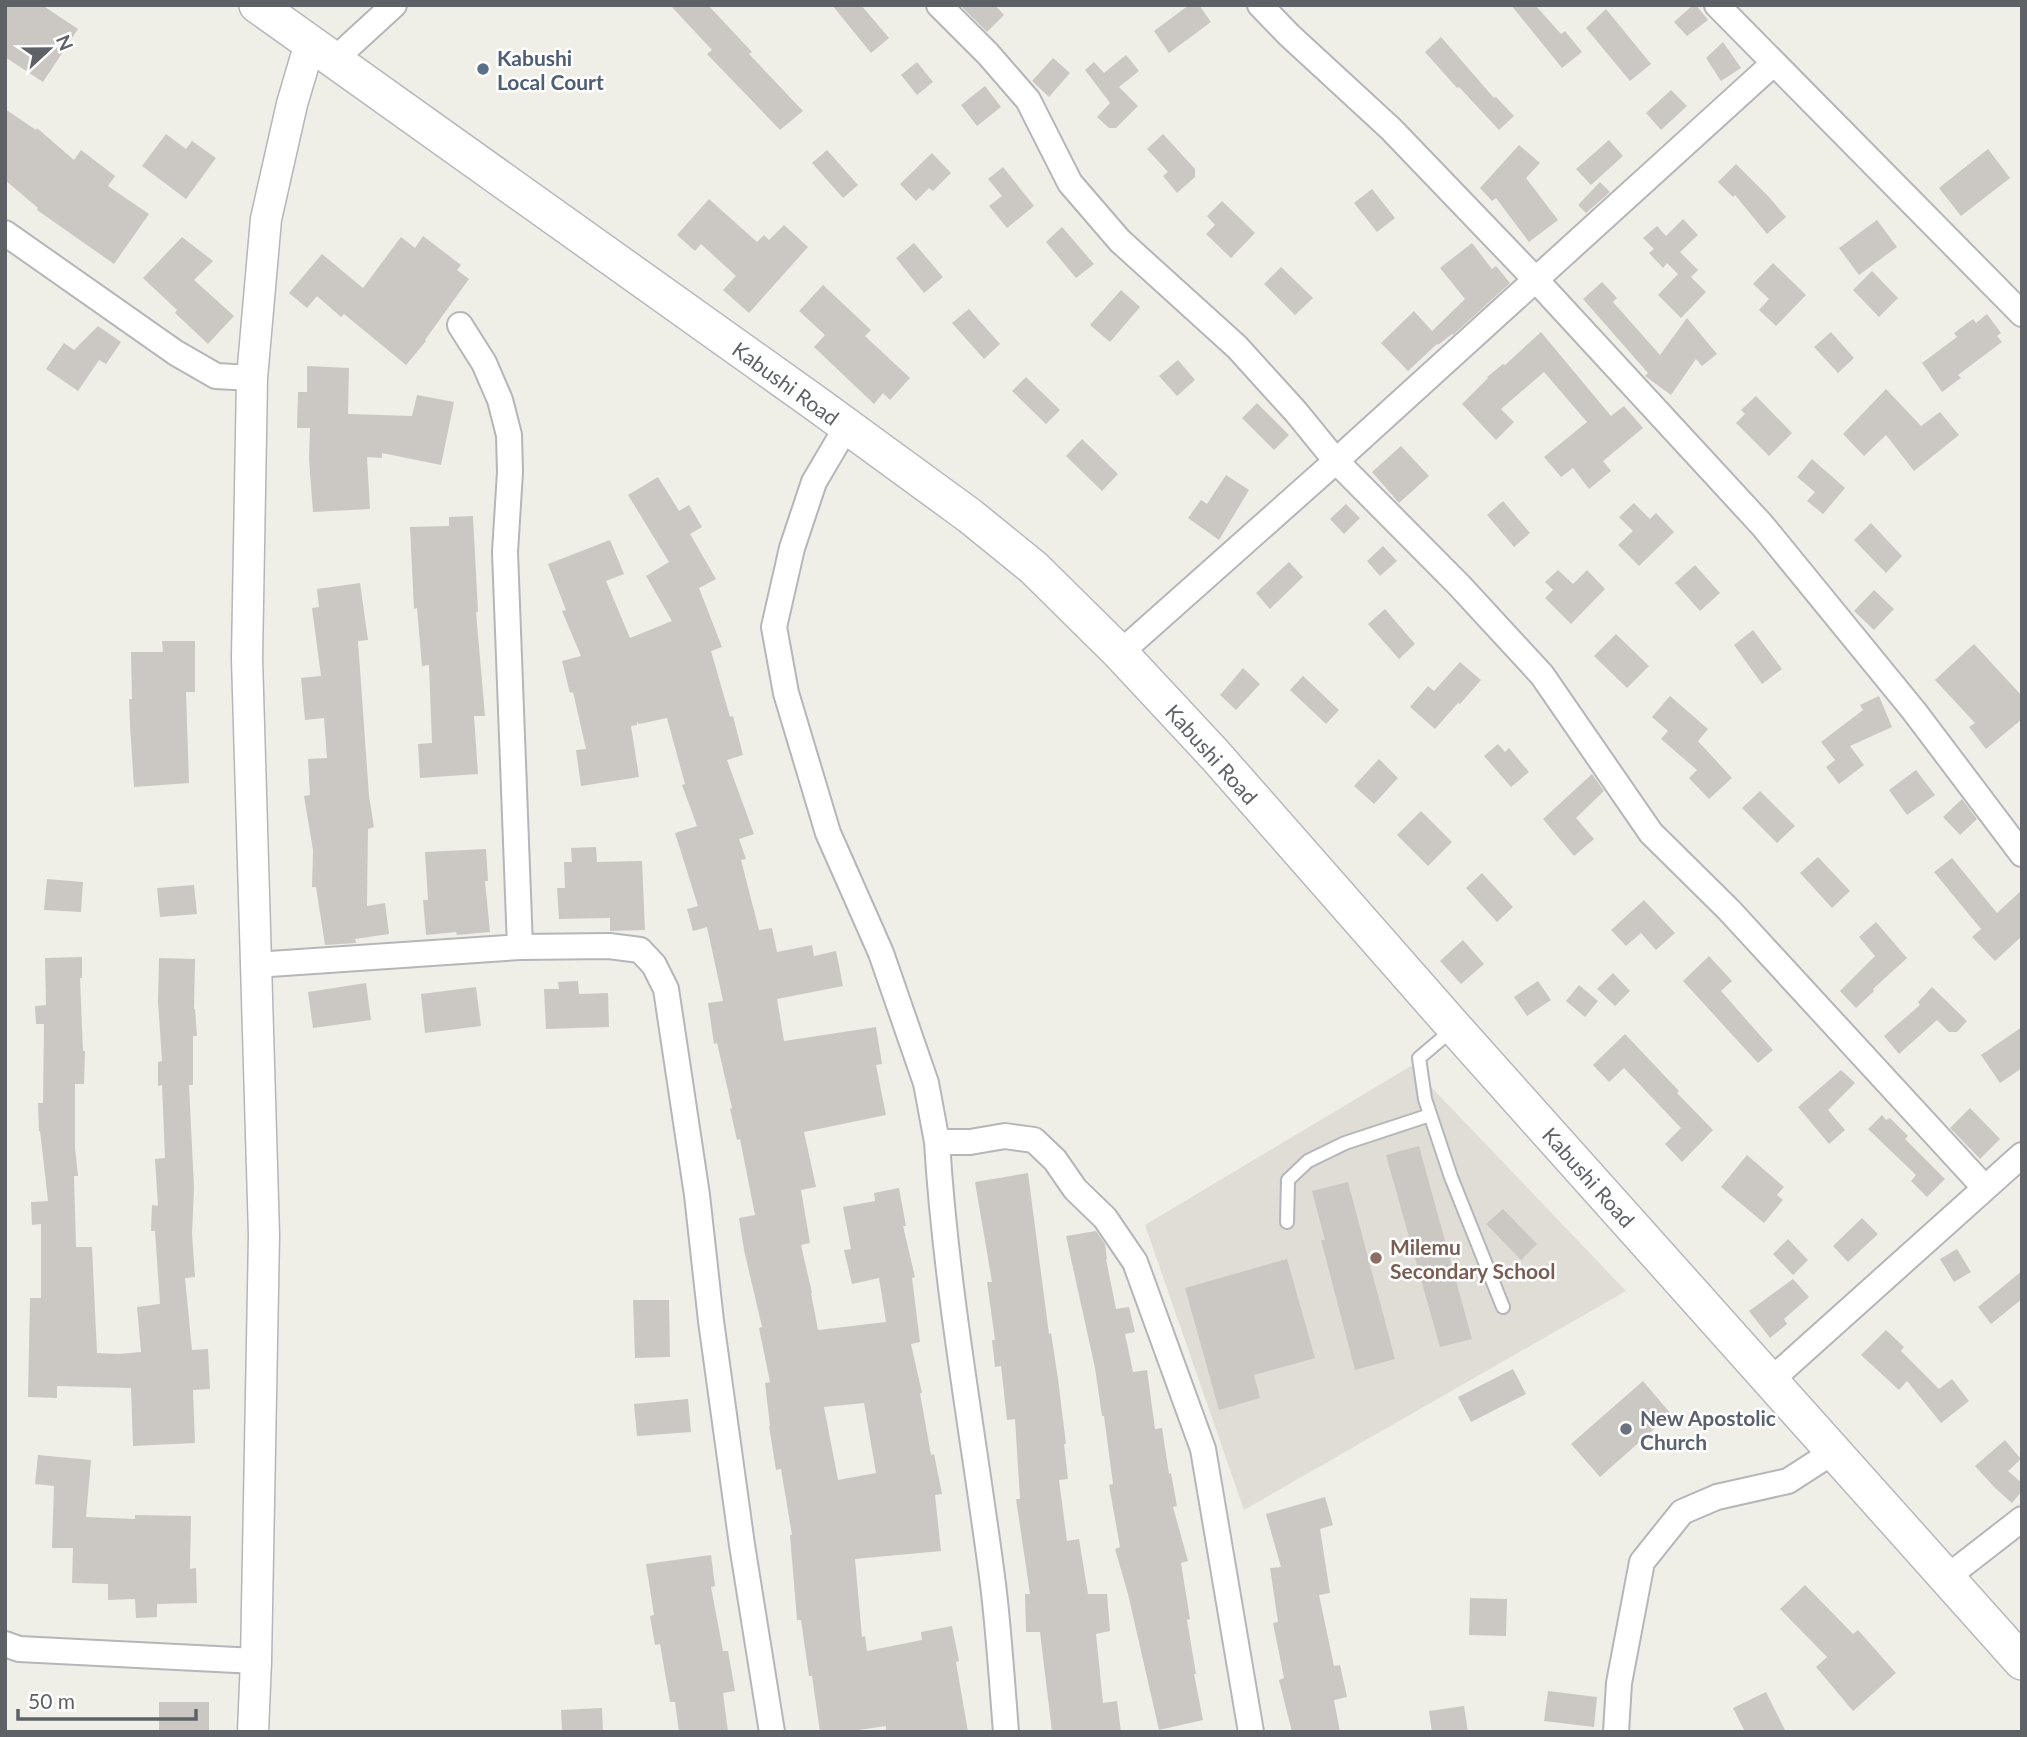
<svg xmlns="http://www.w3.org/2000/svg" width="2027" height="1737" font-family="Lato,sans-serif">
	<rect width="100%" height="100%" fill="#efeee7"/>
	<!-- education -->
	<path fill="#dfddd5" d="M1411,1066L1626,1291L1244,1510L1145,1225Z"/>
	<!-- building -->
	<path fill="#cbc8c4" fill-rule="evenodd" d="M5,5H42L78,29L43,82L5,57Z
		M670,5H708L752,52L749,54L803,111L780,130L707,54L712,50Z
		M832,5H861L889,38L871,53Z
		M960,5H995L1004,15L987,32Z
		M1189,5H1199L1211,22L1169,53L1154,31Z
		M1511,5H1535L1561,34L1565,31L1582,52L1562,68Z
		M1693,5H1696L1708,20L1687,36L1674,22Z
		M1606,9L1651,64L1630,81L1586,28Z
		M1441,37L1494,98L1496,97L1514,116L1499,130L1459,87L1457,88L1425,52Z
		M1723,42L1741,68L1721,81L1706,58Z
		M1126,55L1139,71L1119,87L1138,106L1116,128H1109L1097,117L1110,103L1085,70L1094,62L1104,73Z
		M1053,58L1070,73L1049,97L1032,81Z
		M917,62L933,82L917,95L901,75Z
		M985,86L1001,107L977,126L961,105Z
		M1671,90L1687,106L1661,130L1646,113Z
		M5,109L36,130L37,128L74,160L81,150L115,176L108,186L149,214L114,264L37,210L38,208L5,180Z
		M166,134L186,149L192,141L216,158L186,199L142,166Z
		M1163,134L1195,169V177L1177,193L1163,176L1168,172L1147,149Z
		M1609,140L1623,156L1591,185L1576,169Z
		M1519,145L1540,163L1526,178L1558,220L1529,242L1496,198L1492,201L1480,188Z
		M1988,149L2010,178L1961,216L1939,188Z
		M827,150L858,185L843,198L812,163Z
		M932,153L951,173L933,191L929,188L916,201L900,184Z
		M1736,164L1768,196L1786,217L1767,234L1735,195L1733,197L1718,182Z
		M1003,167L1034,206L1007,228L989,206L1002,196L988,179Z
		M1600,182L1610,192L1586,213L1578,205Z
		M1372,189L1395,218L1377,232L1354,203Z
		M709,199L757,242L764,235L769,240L784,225L808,247L749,313L723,290L736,276L701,244L695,251L677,235Z
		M1222,201L1255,233L1231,258L1206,234L1215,225L1207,216Z
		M1683,219L1698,235L1680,252L1698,270L1691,277L1706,292L1681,318L1658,295L1678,274L1667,263L1663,268L1649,253L1654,249L1643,238L1657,226L1666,236Z
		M1877,220L1897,247L1859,275L1839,248Z
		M1062,227L1094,264L1076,278L1046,242Z
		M423,236L461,265L457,270L469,279L425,340L426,341L406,365L344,314L341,317L317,296L307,308L289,293L322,254L363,288L401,237L415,248Z
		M182,237L213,261L194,280L234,316L208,344L175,313L177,310L143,278Z
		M914,243L943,277L924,293L896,258Z
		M1472,243L1492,269L1496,266L1510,283L1453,335L1452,334L1438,345L1437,344L1408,371L1381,343L1414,311L1432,331L1465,299L1440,268Z
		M1773,263L1806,295L1776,326L1759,310L1769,299L1753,284Z
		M1281,267L1313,298L1295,315L1264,284Z
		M1872,271L1898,298L1879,317L1853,290Z
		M1602,282L1617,298L1613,302L1660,355L1687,318L1717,354L1702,366L1696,359L1671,395L1645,376L1648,373L1583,299Z
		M823,285L871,330L865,336L910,378L890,400L883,393L874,404L814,347L825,335L799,311Z
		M1121,290L1140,307L1110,342L1090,325Z
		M969,309L1000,344L984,359L952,323Z
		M1987,314L2001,333L1997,336L2002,342L1958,375L1961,378L1942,392L1922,363L1957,337L1954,333L1973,319L1976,323Z
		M98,326L121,342L106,364L99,360L78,391L46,369L64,343L74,350Z
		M1541,332L1611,416L1624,406L1643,428L1603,461L1611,471L1589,489L1573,468L1561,477L1544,457L1587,422L1544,372L1501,409L1514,422L1496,440L1462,404L1488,378L1487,377L1503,364L1505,365Z
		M1831,332L1854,358L1838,373L1814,347Z
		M1178,360L1195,380L1177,396L1159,376Z
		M307,366L349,368L348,414L412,416L417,395L454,402L441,465L382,453V458L367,457L370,509L313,512L309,460L310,428H297L298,392H307Z
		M1026,377L1060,410L1046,424L1012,391Z
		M1886,389L1921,426L1940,412L1959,435L1914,471L1886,435L1864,456L1843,434Z
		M1756,396L1792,433L1769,456L1736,423L1745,414L1741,410Z
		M1257,403L1289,435L1274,450L1242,418Z
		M1082,439L1118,474L1102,491L1066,456Z
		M1401,446L1429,476L1399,503L1372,472Z
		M1812,459L1845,488L1823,514L1807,501L1815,492L1797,477Z
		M1226,475L1249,490L1219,540L1188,518L1201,500L1207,504Z
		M658,477L679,511L689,505L702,527L690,534L716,579L699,588L722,647L711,651L730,717L733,716L743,755L727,760L754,834L739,839L746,859L741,860L759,930L772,928L777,952L812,945L814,956L836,951L843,986L777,999L784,1041L876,1027L882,1064L876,1065L886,1115L804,1132L816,1187L801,1190L810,1243L801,1245L812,1293H811L818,1330L886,1322L879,1278L852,1284L844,1250L851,1249L843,1207L875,1201L874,1193L899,1188L906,1226H903L915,1277L912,1278L920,1342L911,1344L922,1393H920L931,1455L934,1454L942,1494L935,1495L941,1551L855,1559L862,1637L865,1636L867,1651L922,1640L921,1632L952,1626L959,1661L956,1662L968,1732H886V1726L845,1732H820L812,1676H809L801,1620H797L790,1535H792L781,1469L776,1470L769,1426H770L765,1383L770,1382L759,1328L762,1327L744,1250L739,1218L755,1215L740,1139L737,1140L730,1109L732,1108L717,1043L714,1044L708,1003L723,1001L707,927L693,931L687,909L698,906L675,833L697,826L682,785L685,784L667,718L639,724L637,722V725L631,726L639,777L581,786L576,750L586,749L573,692L570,693L562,661L581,656L562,611L566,610L548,564L610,540L624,574L606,581L630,638L672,621L646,576L669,562L628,495ZM864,1403L876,1473L838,1480L824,1407Z
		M1503,501L1530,533L1514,547L1487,515Z
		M1634,503L1650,519L1656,513L1674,532L1639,566L1618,545L1633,531L1619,517Z
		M1346,504L1360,518L1344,534L1330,519Z
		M473,516L478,612H476L485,716H474L478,774L420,778L418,744L432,743L429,665L422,666L417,608L414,609L410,527L449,526V517Z
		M1871,523L1902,556L1886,573L1854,540Z
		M1383,546L1397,561L1380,576L1367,561Z
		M1289,562L1303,577L1270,609L1256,593Z
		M1695,565L1720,593L1700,611L1675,583Z
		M1558,570L1573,584L1587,570L1605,589L1571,624L1545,598L1553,590L1545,582Z
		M360,583L368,640L358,641L369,796L374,827L368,829L367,906L385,903L389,934L355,939L356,943L325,945L316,887H312L313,850L304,796L310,795L308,759L327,758L324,718L305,720L301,678L321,676L312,608L319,607L317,589Z
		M1874,590L1894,609L1874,630L1854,611Z
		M1385,609L1415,644L1399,659L1368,624Z
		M1753,630L1782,669L1762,684L1734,645Z
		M1616,634L1649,666L1627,688L1594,656Z
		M162,641H195V692H186L189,783L134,787L130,725L129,699H132L131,652H163Z
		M1974,644L2022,696V719L1986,749L1969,727L1975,723L1935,680Z
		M1460,662L1481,680L1460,704L1458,703L1435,729L1410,707L1428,686L1434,691Z
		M1243,668L1260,684L1236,710L1220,695Z
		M1303,676L1339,710L1326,724L1290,690Z
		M1670,696L1708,729L1698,741L1732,778L1709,799L1689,778L1697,770L1661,739L1668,731L1652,717Z
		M1879,696L1892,727L1850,746L1864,765L1839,784L1826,767L1835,760L1821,742L1863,710L1860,705Z
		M1498,744L1505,752L1509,748L1529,772L1511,787L1484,756Z
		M1379,759L1398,778L1374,804L1354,786Z
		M1916,770L1935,795L1907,815L1889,790Z
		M1592,774L1604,791L1576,818L1594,839L1574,856L1543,819Z
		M1760,791L1795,826L1777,843L1742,808Z
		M1962,799L1977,819L1960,835L1943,817Z
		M1421,811L1452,842L1428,866L1397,835Z
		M596,847L597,862L642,861L645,930L610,931V918L559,919L557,888H565L564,862H572L571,848Z
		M486,849L488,881H485L490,932L457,935L456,932L426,935L423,900H428L425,852Z
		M1818,857L1850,891L1832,908L1800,873Z
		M1952,858L1997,913L2022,890V936L1995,961L1972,937L1981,929L1934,872Z
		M1482,873L1513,907L1497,922L1466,888Z
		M47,879L83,882L81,912L44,910Z
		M194,885L197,914L160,917L157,888Z
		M1644,900L1675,933L1656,950L1641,933L1626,946L1611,930Z
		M1876,922L1907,958L1873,989L1874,991L1856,1008L1840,991L1875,956L1859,937Z
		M1463,940L1484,964L1461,984L1440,961Z
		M1709,956L1732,981L1721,991L1773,1050L1758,1063L1683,981Z
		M82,957V978H80L83,1051H85L84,1084H75V1148L78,1176H74L76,1247H92L97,1353L118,1354L141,1352L137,1307L160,1304L155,1231H151L152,1205L158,1206L155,1159L165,1158L162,1085L158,1086V1062L162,1061L158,1001L159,958L195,959L194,1009H195L197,1036H193V1085H189L194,1188L192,1234L195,1277L185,1278L192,1350L208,1349L210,1389L193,1390L195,1443L133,1446L131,1388L57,1386V1398L28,1397L30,1298H41V1224L32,1225L31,1202L48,1201L40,1131H39L38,1103H43L44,1024H36L35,1006L46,1005L45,958Z
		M1613,973L1630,991L1615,1006L1597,989Z
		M578,981L579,994L608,993L609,1027L546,1029L544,989H559L558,982Z
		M1538,981L1551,1000L1527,1016L1514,997Z
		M366,983L371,1020L313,1028L308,992Z
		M1579,985L1598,1001L1585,1017L1566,1001Z
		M476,987L481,1026L425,1033L421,994Z
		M1932,987L1967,1021L1957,1032H1949L1937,1020L1899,1054L1884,1036L1920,1005L1918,1002Z
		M2022,1027V1068L2000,1083L1981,1055Z
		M1625,1034L1679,1091L1677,1093L1713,1130L1682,1162L1665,1144L1681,1128L1624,1068L1609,1082L1593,1065Z
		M1841,1070L1855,1083L1828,1110L1845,1130L1829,1144L1798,1107Z
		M1970,1108L2000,1139L1980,1159L1950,1128Z
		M1882,1115L1886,1120L1890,1118L1908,1136L1905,1139L1945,1179L1927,1197L1911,1181L1916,1175L1868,1129Z
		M1419,1146L1472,1339L1440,1347L1386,1155Z
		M1747,1155L1784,1187L1777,1195L1783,1200L1764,1223L1721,1187Z
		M1028,1173L1049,1334L1051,1333L1058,1379L1066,1444H1064L1068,1479L1059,1480L1067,1541L1079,1539L1088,1594H1107L1110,1631L1096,1634L1103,1703L1117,1701L1121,1732H1052L1040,1632H1026L1025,1594H1030L1016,1499H1020L1015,1419L1007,1420L1001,1366L995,1367L992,1340H995L987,1282H992L975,1182Z
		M1348,1182L1395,1359L1355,1370L1321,1240H1325L1312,1191Z
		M1503,1209L1537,1244L1521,1260L1486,1224Z
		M1862,1218L1878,1234L1848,1262L1833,1246Z
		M1096,1231L1105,1244L1107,1259H1106L1116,1309L1129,1307L1135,1332L1125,1334L1133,1372L1147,1370L1155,1429L1162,1428L1169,1474L1171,1473L1177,1506L1173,1507L1188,1561L1181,1563L1190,1619L1187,1620L1196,1674H1194L1203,1720L1159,1730L1128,1594L1115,1549L1120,1547L1109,1485L1113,1484L1104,1416H1102L1095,1368L1066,1236Z
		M1788,1239L1808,1260L1793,1275L1773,1254Z
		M1957,1249L1971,1272L1954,1282L1940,1259Z
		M1287,1259L1315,1358L1254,1375L1260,1398L1219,1410L1185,1288Z
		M2022,1271V1299L1991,1324L1978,1307Z
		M1793,1279L1809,1297L1784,1319L1787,1324L1770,1338L1749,1311Z
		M633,1300H669L670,1357L635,1358Z
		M1886,1330L1904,1347L1901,1351L1939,1389L1952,1379L1969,1401L1941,1423L1907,1381L1899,1390L1861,1355Z
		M1513,1369L1526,1394L1471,1422L1458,1397Z
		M1643,1381L1671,1414L1600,1477L1571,1444Z
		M688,1399L691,1432L637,1436L634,1404Z
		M2005,1440L2021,1459L2008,1471L2022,1483V1491L2012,1503L1995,1488L1975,1466Z
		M38,1455L91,1460L86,1517L135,1519V1515L191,1516L190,1569L196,1568L197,1603L157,1604V1617L136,1618L135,1599L108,1600V1584L72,1583L73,1548H52L54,1486L35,1484Z
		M1325,1497L1333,1525L1320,1529L1330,1593L1319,1595L1334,1666L1340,1665L1347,1697L1334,1700L1340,1732H1292L1279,1680L1284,1678L1273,1623L1278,1622L1270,1568L1281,1567L1266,1514Z
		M711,1555L715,1586L711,1587L723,1651H728L735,1691L723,1693L728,1732H679L675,1702H670L660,1644L655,1645L650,1616L654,1615L646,1564Z
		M1805,1585L1853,1634L1858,1630L1896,1673L1853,1711L1816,1667L1827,1657L1780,1609Z
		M1470,1598L1507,1599L1506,1636L1469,1635Z
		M1548,1691L1597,1697L1594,1727L1544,1721Z
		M1766,1692L1786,1732H1745L1733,1708Z
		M159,1702H209V1732H159Z
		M1464,1706L1468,1732H1432L1429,1711Z
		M602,1708L603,1732H562L561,1710Z"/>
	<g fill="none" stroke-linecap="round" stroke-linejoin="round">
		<!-- service casing -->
		<g stroke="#b4b6ba" stroke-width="16">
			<path id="service" d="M1452,1030L1419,1058L1425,1099L1451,1177L1503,1307
				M1287,1222L1288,1180L1308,1161L1345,1143L1430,1115"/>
		</g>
		<!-- minor casing -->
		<g stroke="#b4b6ba" stroke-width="28">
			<path id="minor" d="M939,5L988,54L1028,100L1070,183L1120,241L1237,347L1296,412L1336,461L1459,585L1542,675L1651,833L1729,910L1984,1187
				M1260,5L1289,35L1391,129L1536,280L1762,525L1914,711L2022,854
				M1717,5L2022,314
				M334,60L394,5
				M5,233L176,353L216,376L252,378
				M460,325L484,363L500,400L509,435L510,472L505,552L520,947
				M847,426L814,482L792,548L774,627L786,693L828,833L881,953L926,1083L937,1142
				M1120,653L1336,461L1773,64
				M255,965L520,947L609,946L640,950L654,965L666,989L697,1195L711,1321L742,1545L772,1732
				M1770,1381L2022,1155
				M1946,1578L2022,1519
				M5,1644L19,1649L256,1661
				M1006,1732C1002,1683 999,1633 993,1584C974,1437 946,1290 937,1142H970L1005,1136L1034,1140L1055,1160L1075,1189L1105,1218L1135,1262L1203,1449L1251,1732
				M1616,1732L1619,1683L1642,1562L1682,1512L1717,1497L1788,1481L1833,1452"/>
		</g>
		<!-- tertiary casing -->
		<g stroke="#b4b6ba" stroke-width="33">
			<path id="tertiary" d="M253,1732L256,1661L264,1235L247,658L252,378L266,219L292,104L310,43"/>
		</g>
		<!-- secondary casing -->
		<g stroke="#b5b8bd" stroke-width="38">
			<path id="secondary" d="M257,5L818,405L970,516L1034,568L1120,653L1215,755L1455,1028L2022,1662"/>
		</g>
		<!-- service -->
		<use href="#service" stroke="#fff" stroke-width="12"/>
		<!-- minor -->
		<use href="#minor" stroke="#fff" stroke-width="24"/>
		<!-- tertiary -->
		<use href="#tertiary" stroke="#fff" stroke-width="30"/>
		<!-- secondary -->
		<use href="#secondary" stroke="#fff" stroke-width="35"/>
	</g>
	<!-- markers -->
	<circle fill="#5c6f8a" stroke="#fff" stroke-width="2.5" cx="483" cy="69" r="7"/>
	<circle fill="#8d6e63" stroke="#fff" stroke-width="2.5" cx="1376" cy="1258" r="7"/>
	<circle fill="#6b7280" stroke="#fff" stroke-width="2.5" cx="1626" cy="1429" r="7"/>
	<g text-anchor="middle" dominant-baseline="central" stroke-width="5" stroke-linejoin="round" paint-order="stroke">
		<!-- service labels -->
		<g font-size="21" font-weight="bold" fill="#4e5e75" stroke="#fff" text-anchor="start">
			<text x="497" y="57">Kabushi<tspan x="497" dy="24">Local Court</tspan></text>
		</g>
		<!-- street labels -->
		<g font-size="21" fill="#5e6166" stroke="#fff">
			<text transform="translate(786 383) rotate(36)">Kabushi Road</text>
			<text transform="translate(1212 754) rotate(48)">Kabushi Road</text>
			<text transform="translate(1589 1177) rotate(48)">Kabushi Road</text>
		</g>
		<!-- education labels -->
		<g font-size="21" font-weight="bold" fill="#785e54" stroke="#fff" text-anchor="start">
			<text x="1390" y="1246">Milemu<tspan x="1390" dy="24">Secondary School</tspan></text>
		</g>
		<!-- worship labels -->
		<g font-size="21" font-weight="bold" fill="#5b616d" stroke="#fff" text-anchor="start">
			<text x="1640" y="1417">New Apostolic<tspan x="1640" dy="24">Church</tspan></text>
		</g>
	</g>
	<!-- border -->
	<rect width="2027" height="1737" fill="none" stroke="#5e6166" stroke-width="14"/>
	<!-- north arrow -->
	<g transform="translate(49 49) rotate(68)" stroke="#ffffff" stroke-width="5" paint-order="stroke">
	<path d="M0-5L12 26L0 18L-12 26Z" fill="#5e6166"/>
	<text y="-10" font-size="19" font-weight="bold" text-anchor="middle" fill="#5e6166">N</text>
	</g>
	<!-- scale -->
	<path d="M18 1709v10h178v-10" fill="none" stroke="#5e6166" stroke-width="3.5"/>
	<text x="28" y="1709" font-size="21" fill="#5e6166" stroke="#ffffff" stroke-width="5" paint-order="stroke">50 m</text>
</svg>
